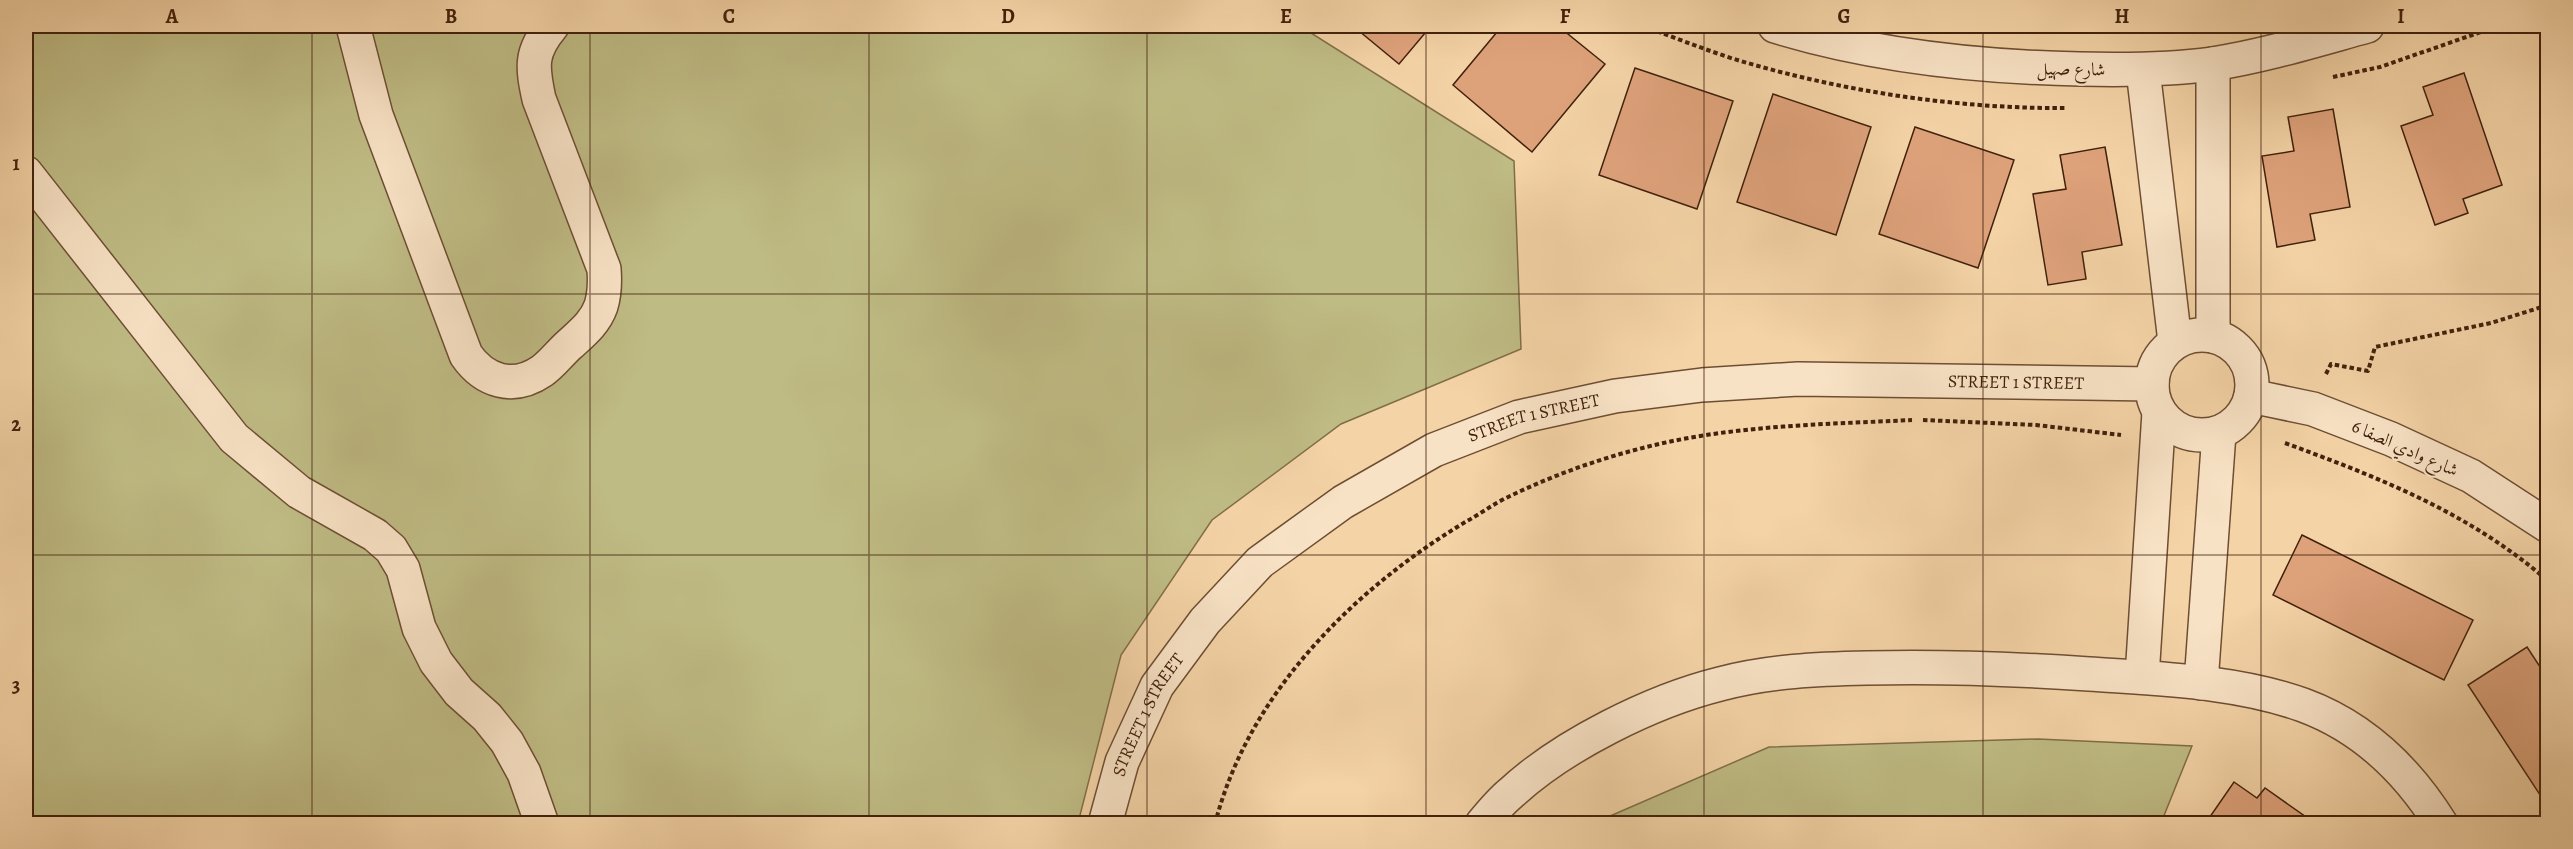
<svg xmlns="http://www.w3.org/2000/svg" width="2573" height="849" font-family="Alegreya,Amiri,serif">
	<rect width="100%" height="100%" fill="#f4d3a6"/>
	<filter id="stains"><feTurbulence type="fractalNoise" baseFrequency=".00333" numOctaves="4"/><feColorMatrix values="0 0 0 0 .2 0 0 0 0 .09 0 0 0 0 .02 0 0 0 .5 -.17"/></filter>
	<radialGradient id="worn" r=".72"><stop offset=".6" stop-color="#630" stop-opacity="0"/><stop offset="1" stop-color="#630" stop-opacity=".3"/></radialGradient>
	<!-- green -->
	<path fill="#bfbb84" stroke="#806e48" stroke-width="1.5" d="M26,26H1300L1514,161L1521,349L1341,424L1212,520L1121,655L1078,823H26Z
		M2038,739L2192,746L2161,823H1594L1769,747Z"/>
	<!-- building -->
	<path fill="#dea27b" stroke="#41210d" stroke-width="1.5" d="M1353,26H1431L1399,64Z
		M1502,26H1558L1605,64L1532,152L1453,85Z
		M1635,68L1733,101L1697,209L1599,175Z
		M2464,73L2502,185L2463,199L2468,213L2435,225L2401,126L2433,115L2423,87Z
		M2548,86V104L2541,90Z
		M1773,94L1871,127L1836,235L1737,202Z
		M2333,109L2350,207L2310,214L2315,240L2277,247L2262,156L2294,151L2288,117Z
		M1915,127L2014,160L1978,268L1879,234Z
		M2105,147L2122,245L2082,252L2086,279L2048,285L2033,194L2066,189L2060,155Z
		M2302,535L2473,620L2444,680L2273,595Z
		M2527,647L2548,679V807L2468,685Z
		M2234,782L2257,798L2265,788L2306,817L2301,824H2205Z"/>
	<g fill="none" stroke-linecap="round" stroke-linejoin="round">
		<!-- minor casing -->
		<g stroke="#6e4e33" stroke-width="36">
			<g id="minor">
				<path d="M353,26L376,115L466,355C484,381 513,391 542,371C552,364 560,353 569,345C582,333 595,323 601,306C605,293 605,282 604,269L539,99C532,67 530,52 552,26"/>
				<path d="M1775,26C1873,56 1978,67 2080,69C2124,70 2168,70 2212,64C2264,56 2316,40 2367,26"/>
				<path d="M2143,70L2175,342"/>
				<path d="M26,173L234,438L299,492L375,535L391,549L403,569L419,628L436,662L459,692L487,717L507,742L524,773L542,824"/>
				<circle cx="2202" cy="385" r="50"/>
				<path d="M2213,336V64"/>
				<path d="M2251,396L2313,409L2391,439L2471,476L2548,526"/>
				<path d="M2142,677L2159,412"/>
				<path d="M2201,683L2219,433"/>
				<path id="s1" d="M1105,824L1122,762L1157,686L1205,621L1260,562L1343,502L1434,450L1519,417L1615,396L1702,385L1798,379L2152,384"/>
				<path d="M1482,824C1491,813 1500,802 1511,793C1563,745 1652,701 1720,684C1769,671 1818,669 1867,668C1941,666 2015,669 2089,674C2160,679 2236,681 2303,705C2363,727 2408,771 2441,824"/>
			</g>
		</g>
		<!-- path -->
		<path stroke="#41210d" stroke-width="4" stroke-dasharray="4.5 3" stroke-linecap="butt" d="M1643,26C1673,37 1703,49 1734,59C1840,91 1956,109 2067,108
			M2333,77L2380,67L2498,26
			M2326,374L2331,364L2368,371L2375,347L2491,323L2548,305
			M1923,420L2036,425L2121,435
			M2285,443C2380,478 2470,513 2548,581
			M1215,824C1248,693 1355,588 1467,521C1480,514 1492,505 1506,498C1557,473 1612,454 1668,442C1747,425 1832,424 1912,420"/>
		<!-- minor -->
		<use href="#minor" stroke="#f8e2c5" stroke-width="33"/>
	</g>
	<!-- grid -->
	<path fill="none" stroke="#41210d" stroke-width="1.5" stroke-opacity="0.55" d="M312,26V824M590,26V824M869,26V824M1147,26V824M1426,26V824M1704,26V824M1983,26V824M2261,26V824M26,294H2548M26,555H2548"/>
	<g text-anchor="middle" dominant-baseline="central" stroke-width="4.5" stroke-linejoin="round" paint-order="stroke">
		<!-- street labels -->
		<g font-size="18" fill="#41210d" stroke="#f8e2c5">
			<text transform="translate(2071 69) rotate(1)">شارع صهيل</text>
			<text stroke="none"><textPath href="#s1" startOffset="1108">STREET 1 STREET</textPath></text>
			<text stroke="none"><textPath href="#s1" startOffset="622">STREET 1 STREET</textPath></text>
			<text transform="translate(2405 448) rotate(24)">شارع وادي الصفا 6</text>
			<text stroke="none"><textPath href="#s1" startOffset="118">STREET 1 STREET</textPath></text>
		</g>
	</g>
	<!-- margin -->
	<rect width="2573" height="849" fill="none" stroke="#f4d3a6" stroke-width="66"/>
	<rect x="33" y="33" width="2507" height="783" fill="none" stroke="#41210d" stroke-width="2"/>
	<g font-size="20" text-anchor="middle" font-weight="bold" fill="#41210d">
		<text x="172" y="23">A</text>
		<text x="451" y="23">B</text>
		<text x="729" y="23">C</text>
		<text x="1008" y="23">D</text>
		<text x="1286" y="23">E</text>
		<text x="1565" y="23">F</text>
		<text x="1844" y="23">G</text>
		<text x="2122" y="23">H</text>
		<text x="2401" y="23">I</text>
		<text x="16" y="170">1</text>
		<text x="16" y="431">2</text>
		<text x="16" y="692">3</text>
	</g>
	<rect width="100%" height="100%" filter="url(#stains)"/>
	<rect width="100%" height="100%" fill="url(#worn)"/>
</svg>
